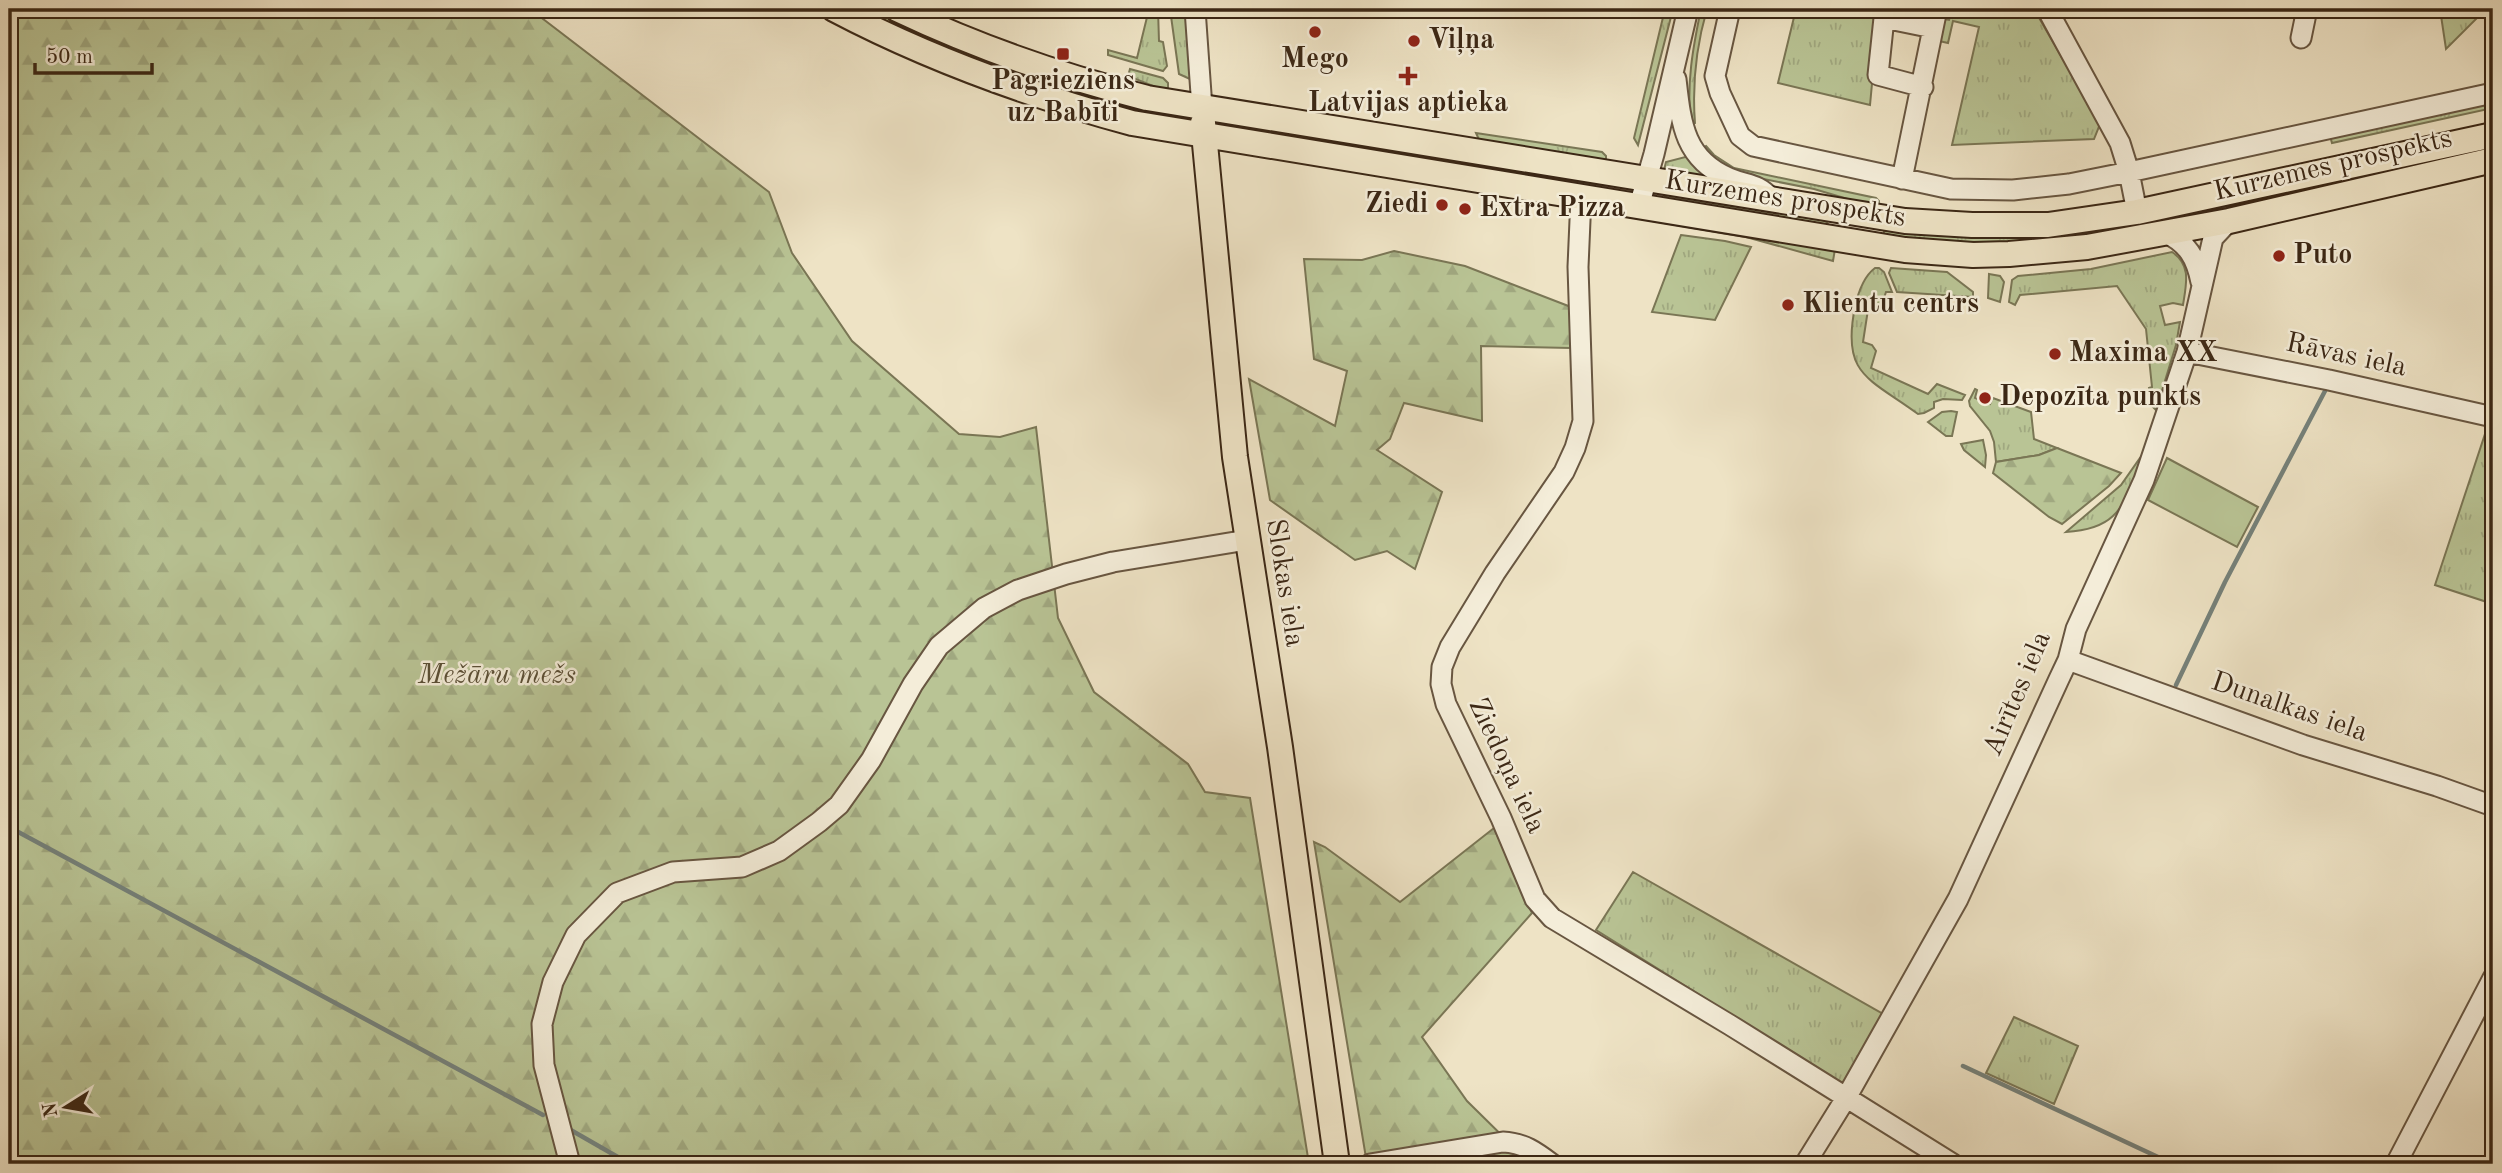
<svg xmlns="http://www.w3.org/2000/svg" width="2502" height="1173" font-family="'Old Standard TT',serif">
	<defs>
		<pattern id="grass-tufts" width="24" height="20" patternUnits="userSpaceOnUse" patternTransform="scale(1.75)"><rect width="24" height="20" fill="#b9c495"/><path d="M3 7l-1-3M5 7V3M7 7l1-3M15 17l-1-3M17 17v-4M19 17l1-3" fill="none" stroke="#a0a880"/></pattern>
		<pattern id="forest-firs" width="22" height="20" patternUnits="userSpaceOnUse" patternTransform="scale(1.75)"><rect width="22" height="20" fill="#b9c495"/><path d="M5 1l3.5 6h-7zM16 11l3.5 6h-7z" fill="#a0a880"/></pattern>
	</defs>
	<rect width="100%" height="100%" fill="#eee3c5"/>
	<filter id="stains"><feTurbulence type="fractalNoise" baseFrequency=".00286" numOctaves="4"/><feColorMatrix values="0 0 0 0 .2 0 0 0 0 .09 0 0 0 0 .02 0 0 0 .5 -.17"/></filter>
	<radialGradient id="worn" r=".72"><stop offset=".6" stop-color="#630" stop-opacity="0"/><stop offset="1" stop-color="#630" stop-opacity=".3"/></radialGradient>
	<!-- grass -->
	<path fill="url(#grass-tufts)" stroke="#7a7655" stroke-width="2" d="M854,9H877L926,32L1167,109L1165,120L1006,75Z
		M1149,9H1158L1159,41L1163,42L1167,66L1163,71L1108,55V50L1137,58Z
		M1170,9H1188L1194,76L1190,79L1179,74Z
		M1665,9H1673L1638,145L1634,138Z
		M1701,9H1707C1696,47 1692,84 1695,123L1691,124C1686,85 1693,47 1701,9Z
		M1796,9H1879L1870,105L1778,83Z
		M1946,9H2034L2100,124L2094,139L1952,145L1979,27L1953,21L1948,43L1939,41L1944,19L1950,20L1944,18Z
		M2440,9H2486L2446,49Z
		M1130,69L1163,78L1168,83V92L1128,76Z
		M2493,101V108L2332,143L2330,136Z
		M1239,121L1605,179L1604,185L1237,133Z
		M1476,133L1602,152L1606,156V163L1481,144Z
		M2493,144V151L2080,239L2006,245L1883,237L1885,227L1939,234Z
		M1706,146L1714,155L1734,168L1876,198L1879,201L1878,208L1814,189L1728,172L1701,149Z
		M1689,156L1708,175L1707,179L1664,170L1666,162Z
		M1658,190L1825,220L1830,227L1668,199Z
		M1608,212L1835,249L1833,261L1746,237L1611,214Z
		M1681,235L1725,241L1751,247L1715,320L1652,312Z
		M2172,252C2192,265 2186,285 2183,305L2173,303L2160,306L2165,325L2180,322L2176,345L2156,410L2151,405L2149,388L2152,387L2146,329L2117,286L2020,295L2015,305L2009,302L2012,280L2018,276L2091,269Z
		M1875,268H1879L1884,272L1892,292H1886L1882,304L1869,303L1863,342L1872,345L1876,351L1871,368L1928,394L1937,384L1965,395L1962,400L1943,399L1934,402V408L1924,413L1918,414C1869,378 1841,375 1855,307C1858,293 1863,277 1875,268Z
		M1891,268L1947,272L1973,292V297L1897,292L1889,273Z
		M1989,274L2000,276L2004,282L2000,302L1988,298Z
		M1975,389L1977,390L1975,398L1990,404L1993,398L2031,412L2034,439L2057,448L2039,455L1996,462L1994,442L1990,431L1970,406L1969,401Z
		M1951,411L1957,412L1952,436H1946L1928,422L1942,412Z
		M2486,431L2493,433V604L2435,585Z
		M1983,440L1986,455L1985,467L1964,450L1961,444Z
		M2140,458L2144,459C2123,503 2121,529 2066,532L2121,485Z
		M1633,872L1883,1014L1845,1086L1596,930Z
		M2014,1017L2078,1046L2054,1104L1986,1073Z"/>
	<!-- forest -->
	<path fill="url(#forest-firs)" stroke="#7a7655" stroke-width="2" d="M9,9H530L769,192L792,253L852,341L959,434L1000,437L1036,427L1058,618L1094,692L1188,764L1205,792L1250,798L1309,1164H9Z
		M1394,251L1465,266L1571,307L1570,348L1481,346L1482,421L1404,403L1390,439L1377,450L1442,492L1415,569L1387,551L1355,560L1270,500L1249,379L1335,426L1347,371L1314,359L1304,259L1362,260Z
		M2057,448L2121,473L2109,486L2062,524L2049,517L1993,473L1996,462L2039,455Z
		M1494,828L1532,913L1422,1037L1467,1101L1531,1164H1367L1314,842L1325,847L1400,902Z"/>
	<!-- garden -->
	<path fill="#b9c495" stroke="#7a7655" stroke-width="2" d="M2167,458L2258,507L2237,547L2148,500Z"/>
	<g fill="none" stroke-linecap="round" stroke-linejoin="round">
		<!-- stream -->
		<path stroke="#75817a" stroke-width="4.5" d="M2176,685L2225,582L2325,391
			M9,827L543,1115
			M1963,1066L2173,1164
			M569,1129L630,1164"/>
		<!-- minor casing -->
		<g stroke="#685641" stroke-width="23">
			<path id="minor" d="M1195,9L1202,108
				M1730,9L1715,76L1720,93L1740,136L1753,146L1951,189L2013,190L2069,184L2129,172L2137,212
				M1886,9L1884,18L1933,28
				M2047,9L2120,143L2129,172L2493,93
				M1884,18L1878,75L1923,87
				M2301,38L2307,9
				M1676,79C1681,123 1684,159 1729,178C1748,186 1756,182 1772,199
				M1902,179L1937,9
				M1581,197L1578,267L1583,421L1575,448L1564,472L1495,573L1450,647L1442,667L1441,684L1446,704L1501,818L1535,899L1552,918L1730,1025L1953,1164
				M1639,206L1654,154L1688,9
				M2164,232C2188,243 2196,258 2201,282
				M2187,352L2329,380L2493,417
				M2068,660L2303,745L2437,786L2493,806
				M570,1164L544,1065L542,1024L553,982L576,935L617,893L673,872L742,867L779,851L819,822L839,805L871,760L913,684L939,646L984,608L1018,590L1066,574L1113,562L1247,540
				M1370,1164L1503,1142C1524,1143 1536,1152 1552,1164
				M1805,1164L1846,1098L1958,899L2059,679L2068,660L2076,629L2144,480L2187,352L2213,238L2229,221
				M2396,1164L2493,978"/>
		</g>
		<!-- major casing -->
		<g stroke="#3b2715" stroke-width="28">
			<path id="major" d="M834,9C929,59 1029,95 1132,123L1905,250L1973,255L2009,254L2087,247L2229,221L2493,160
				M897,9C977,47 1060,76 1147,98L1905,221L1972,225H2048L2137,212L2493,135
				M1203,123L1235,457L1280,747L1337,1164"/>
		</g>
		<!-- minor -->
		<use href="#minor" stroke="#f4edd9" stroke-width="19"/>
		<!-- major -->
		<use href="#major" stroke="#eee3c5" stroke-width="24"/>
	</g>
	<!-- markers -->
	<g fill="#8f2418" stroke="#f4edd9" stroke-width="2.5">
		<circle cx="1315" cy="32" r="7"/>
		<circle cx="1414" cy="41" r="7"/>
		<rect x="1056" y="47" width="14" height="14" rx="3.5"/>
		<path d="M1404.5 65.5h7v7h7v7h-7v7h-7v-7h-7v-7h7z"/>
		<circle cx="1442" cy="205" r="7"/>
		<circle cx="1465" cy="209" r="7"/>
		<circle cx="2279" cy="256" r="7"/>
		<circle cx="1788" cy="305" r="7"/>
		<circle cx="2055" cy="354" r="7"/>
		<circle cx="1985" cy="398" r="7"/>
	</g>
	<g text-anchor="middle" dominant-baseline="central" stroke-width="5" stroke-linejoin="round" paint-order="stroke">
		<!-- poi labels -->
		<g font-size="28" font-weight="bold" fill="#3b2715" stroke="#f4edd9" text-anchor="start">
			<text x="1428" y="41">Viļņa</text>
			<text x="1315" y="60" text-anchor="middle">Mego</text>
			<text x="1063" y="82" text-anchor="middle">Pagrieziens<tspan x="1063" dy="32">uz Babīti</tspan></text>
			<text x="1408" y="104" text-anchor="middle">Latvijas aptieka</text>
			<text x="1428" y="205" text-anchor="end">Ziedi</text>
			<text x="1479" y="209">Extra Pizza</text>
			<text x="2293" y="256">Puto</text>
			<text x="1802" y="305">Klientu centrs</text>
			<text x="2069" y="354">Maxima XX</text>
			<text x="1999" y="398">Depozīta punkts</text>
		</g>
		<!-- street labels -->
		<g font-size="28" fill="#3b2715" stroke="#f4edd9">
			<text transform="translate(2333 166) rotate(-13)">Kurzemes prospekts</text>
			<text transform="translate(1785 200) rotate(9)">Kurzemes prospekts</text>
			<text transform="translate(2346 356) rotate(12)">Rāvas iela</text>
			<text transform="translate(1284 583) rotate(81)">Slokas iela</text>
			<text transform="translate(2018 694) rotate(-67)">Airītes iela</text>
			<text transform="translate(2289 708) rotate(19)">Dunalkas iela</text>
			<text transform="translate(1506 766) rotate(65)">Ziedoņa iela</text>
		</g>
		<!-- park labels -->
		<g font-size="28" font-style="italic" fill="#5a4e35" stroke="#f4edd9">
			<text x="497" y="676">Mežāru mežs</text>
		</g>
	</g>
	<!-- margin -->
	<rect width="2502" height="1173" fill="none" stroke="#eee3c5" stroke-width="35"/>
	<rect x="10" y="10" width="2481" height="1152" fill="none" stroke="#3b2715" stroke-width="3.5"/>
	<rect x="18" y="18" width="2467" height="1138" fill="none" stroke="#3b2715" stroke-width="2"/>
	<!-- north arrow -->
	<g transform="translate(66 1107) rotate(259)" stroke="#f4edd9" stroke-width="5" paint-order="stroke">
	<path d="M0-5L12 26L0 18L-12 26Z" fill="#3b2715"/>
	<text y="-10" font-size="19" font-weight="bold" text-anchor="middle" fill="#3b2715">N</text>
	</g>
	<!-- scale -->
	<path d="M35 63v10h117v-10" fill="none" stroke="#3b2715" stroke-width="3.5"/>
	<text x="46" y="63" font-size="21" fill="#3b2715" stroke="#f4edd9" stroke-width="5" paint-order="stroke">50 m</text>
	<rect width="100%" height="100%" filter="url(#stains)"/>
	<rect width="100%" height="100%" fill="url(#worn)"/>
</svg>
